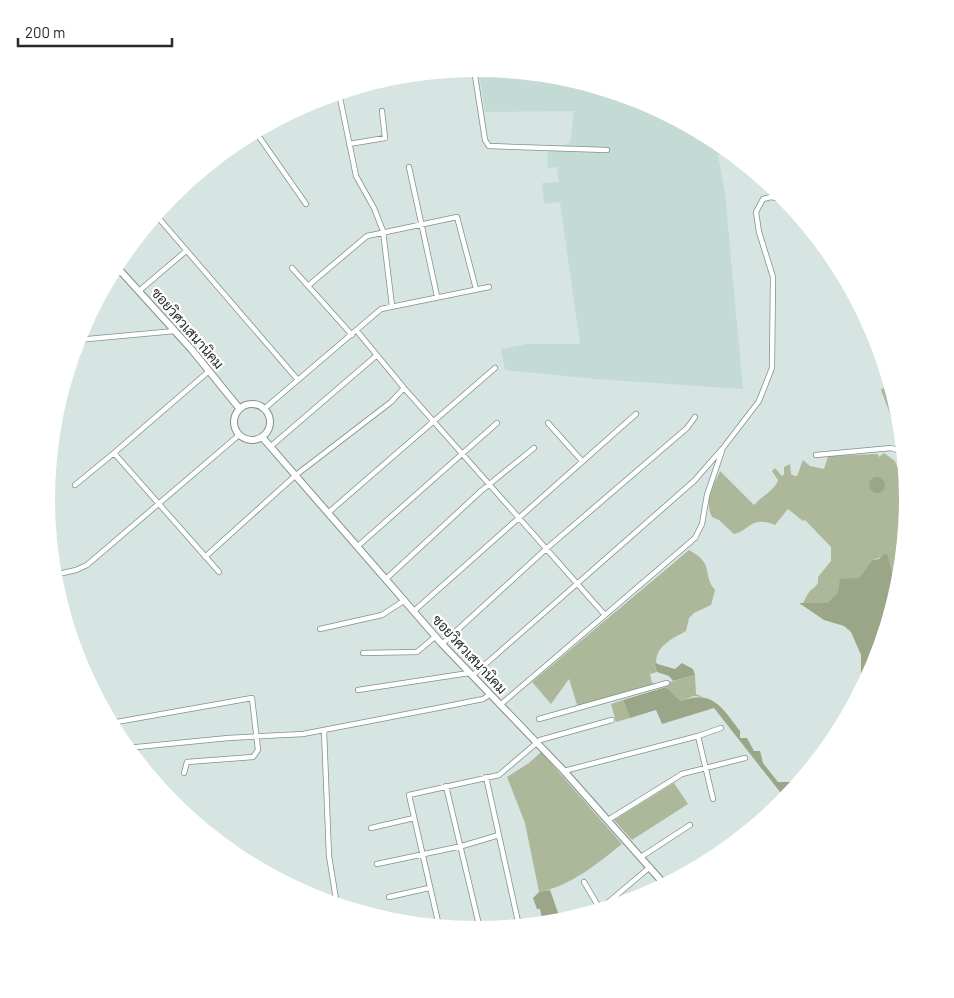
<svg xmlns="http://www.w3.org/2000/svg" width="954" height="998" font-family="Barlow,Sarabun,sans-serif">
	<rect width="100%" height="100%" fill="#d6e5e1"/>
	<!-- built -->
	<path fill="#c4dbd5" d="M478,68L561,77L642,101L717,141L725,148L723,154L718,155L725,194L743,389L595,379L505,370L501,349L527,344H580L560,202L544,204L542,183L559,182L557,167L548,168L547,152L570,143L574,111L485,112Z"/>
	<!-- green -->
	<path fill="#adb89b" d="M890,382L900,415L901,433L898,435L881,390Z
		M884,453L895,461L899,471H905L908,499L899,586H896L888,555L872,560L859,578L827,603H803C805,600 807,594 810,591C815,586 819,586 818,577L831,561V547L805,520L803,521L788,509L775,525C750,515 750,531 734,534L719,520L712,517C704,500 713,487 720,471L754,505C761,497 776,489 778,480L772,471L775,468L782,476L784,474V467L790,464L791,474L795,476H797L803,460L810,466L824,469L828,456L878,454L879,457Z
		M689,550C716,565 701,573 715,590L711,605L694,613L689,618L686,631C672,639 657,645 656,662L659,665L654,664L657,672L650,674L652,683H667L695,675L696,694L703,697L694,696L681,701L666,687L667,684L578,708L569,679L551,704L532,682Z
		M623,700L630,718L616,722L611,704Z
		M541,752L622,844C598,863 571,886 539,892L525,823L507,777L529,763Z
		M674,783L688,804L632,840L614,820Z"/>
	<!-- forest -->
	<path fill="#9ba689" d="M869 485a8 8 0 1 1 16 0a8 8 0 1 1-16 0Z
		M884,554L888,555L896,586H899L875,664L868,678L861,676V655L851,632L844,626L824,620L799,603H827L838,593L840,579L859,578L872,560L879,559Z
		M654,663L675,669L682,663L693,669L695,675L673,681L669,676L657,672Z
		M666,687L681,701C713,689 722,708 740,731V738H747L754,751H760L763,763L778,782H792L796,787L788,796L786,791L780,792L714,708L662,724L656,710L630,718L623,700Z
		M550,890L561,921L543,923L540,909H537L533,898L539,892Z"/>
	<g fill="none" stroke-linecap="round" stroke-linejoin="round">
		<!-- street casing -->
		<g stroke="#83908d" stroke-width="6">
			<path id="street" d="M474,69L485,140L489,146L607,150
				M339,93L356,176L374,208L383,231L392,306
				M255,131L306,204
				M349,144L385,138L382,111
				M409,167L437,296
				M156,215L298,380
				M292,268L352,335
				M309,285L367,236L457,217L476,289
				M139,291L186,251
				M357,331L404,388L604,614
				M77,340L175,331
				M209,371L114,453L219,572
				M264,409L381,309L489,287
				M548,423L582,461
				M270,447L377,355
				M900,452L904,458
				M816,455L891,448L903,452
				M75,485L114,453
				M329,512L495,368
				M358,546L497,423
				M205,557L296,475L391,402L404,388
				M54,575L76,570L87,565L239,435
				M386,579L481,491L534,448
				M414,611L636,414
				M320,629L382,615L405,600
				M442,644L546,549L687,428L695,417
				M363,653L417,652L436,636
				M472,676L694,481L723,448L759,401L772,368L773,277L759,232L756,212L763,199L771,197L787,200
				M358,690L469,673
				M500,705L695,538L702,524L707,495L722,451
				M539,719L667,683
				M111,723L252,698L258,750L253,757L187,762L184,773
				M324,730L329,856L337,905
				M698,736L721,728
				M127,748L228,738L303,734L448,706L483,699L489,695
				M564,771L698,736L713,799
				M486,777L519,926
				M446,786L480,929
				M608,820L682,774L745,758
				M371,828L414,818
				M641,857L690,825
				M377,864L462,846L499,835
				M584,882L600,909
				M665,884L697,865L718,856
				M389,897L429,888
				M599,910L650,867
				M439,926L409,795L499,775L540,740L612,720"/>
		</g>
		<!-- secondary casing -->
		<g stroke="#83908d" stroke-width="8">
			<path id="secondary" d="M116,266L192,350L239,408
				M234 422a18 18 0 1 1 36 0a18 18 0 1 1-36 0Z
				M262,437L442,644L564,771L665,885"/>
		</g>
		<!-- street -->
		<use href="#street" stroke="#fff" stroke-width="4.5"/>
		<!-- secondary -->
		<use href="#secondary" stroke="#fff" stroke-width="6"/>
	</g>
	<g text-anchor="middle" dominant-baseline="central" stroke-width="4.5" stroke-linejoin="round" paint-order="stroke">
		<!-- street labels -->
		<g font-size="14" fill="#272c2b" stroke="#fff">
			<text transform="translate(188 328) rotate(49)">ซอยวิศวเสนานิคม</text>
			<text transform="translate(470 654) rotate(47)">ซอยวิศวเสนานิคม</text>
		</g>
	</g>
	<!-- crop -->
	<path d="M0 0H954V998H0ZM55 499a422 422 0 1 1 844 0a422 422 0 1 1-844 0Z" fill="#fff" fill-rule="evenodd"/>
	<!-- scale -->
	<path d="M18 38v8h154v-8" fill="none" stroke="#272c2b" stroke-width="2.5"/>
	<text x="25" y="38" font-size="15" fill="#272c2b" stroke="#ffffff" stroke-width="4" paint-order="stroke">200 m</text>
</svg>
